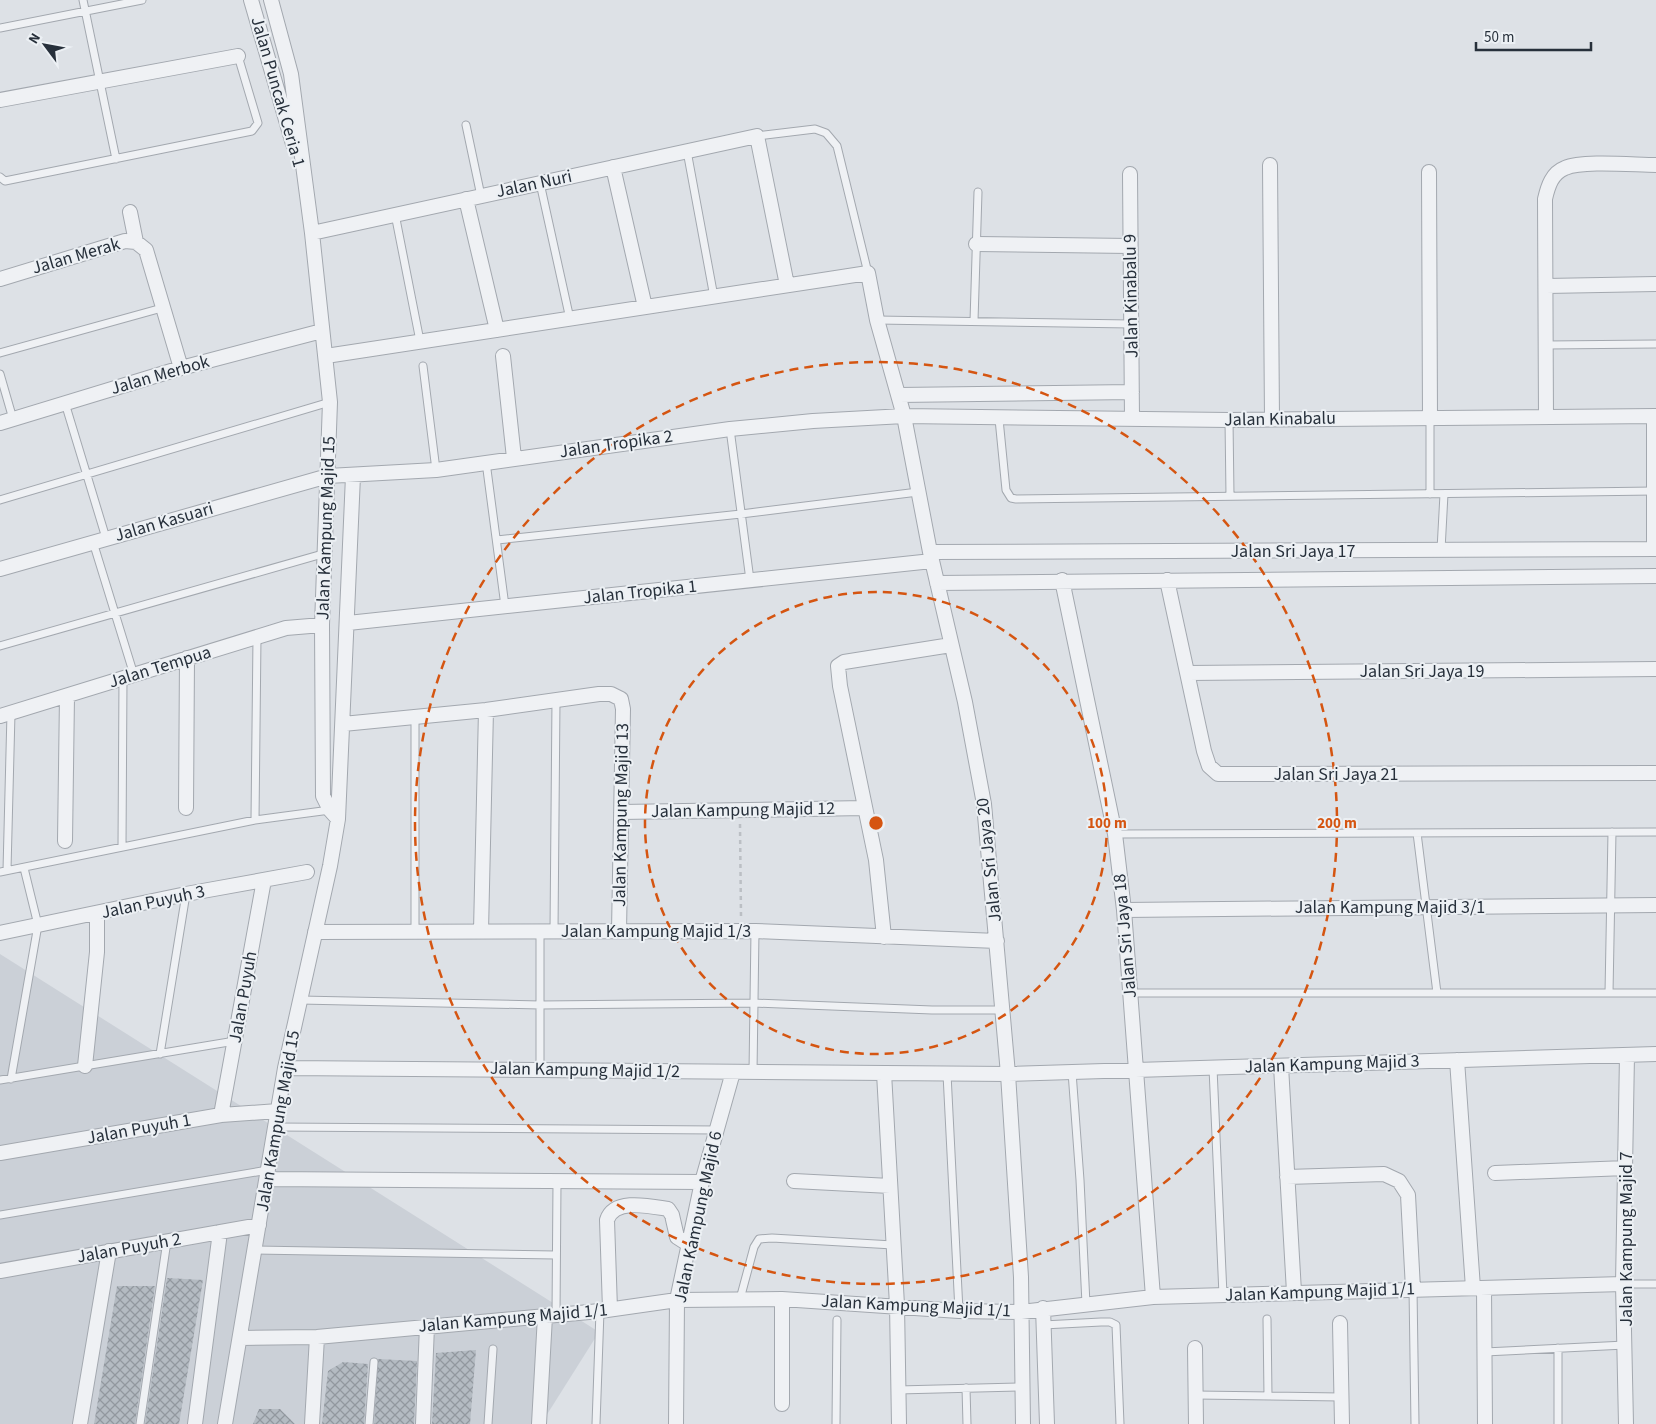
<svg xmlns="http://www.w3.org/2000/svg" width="1656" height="1424" font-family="'Source Sans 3',sans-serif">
	<defs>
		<pattern id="building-cross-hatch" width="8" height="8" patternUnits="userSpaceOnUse" patternTransform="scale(1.25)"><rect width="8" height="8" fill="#b4bbc2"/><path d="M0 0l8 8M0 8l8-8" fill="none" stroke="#92989f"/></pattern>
	</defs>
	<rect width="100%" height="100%" fill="#dde1e6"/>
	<!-- built -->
	<path fill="#cbd0d7" d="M0,954L599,1332L541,1424H0Z"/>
	<!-- building -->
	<path fill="url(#building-cross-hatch)" d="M167,1278L203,1280L179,1424H145Z
		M117,1286H155L135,1424H94Z
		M476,1350L470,1424H432L436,1353Z
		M378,1359L417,1361L414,1424H374Z
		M343,1362L368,1364L364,1424H322L328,1371Z
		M259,1409H280L295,1424H253Z"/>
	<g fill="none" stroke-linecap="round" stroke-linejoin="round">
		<!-- lane casing -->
		<g stroke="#a3a8af" stroke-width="9">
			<path id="lane" d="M83,0L116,159
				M0,28L142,0
				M466,125L481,196
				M757,136L815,129L826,133L837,146L868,273
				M687,151L714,297
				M0,177L5,181L252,131L258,123L238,56
				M540,183L570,319
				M395,214L420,341
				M877,320L1131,324
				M974,321L978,192
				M1547,345L1656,344
				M0,353L162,308
				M423,366L436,470
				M0,374L13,419
				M65,403L106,538
				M999,419L1006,490L1011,498L1016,499L1654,491
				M1229,420L1230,496
				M730,429L750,580
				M486,462L505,606
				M1430,494V417
				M0,500L330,402
				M497,540L741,514L918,492
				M93,542L134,675
				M1441,550L1444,494
				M0,646L326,553
				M415,716V932
				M255,820L257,637
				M1417,833L1437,993
				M1115,834L1656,832
				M122,847L123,678
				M7,870L11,713
				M0,872L255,820L330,810
				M540,931V1070
				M554,931L556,700
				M1130,993H1656
				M1609,993L1612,832
				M300,1000L540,1005L754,1003L932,1010H1002
				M160,1054L186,894
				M1213,1068L1223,1295
				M753,1072L755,931
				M1072,1072L1080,1180L1086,1304
				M947,1074L959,1311
				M11,1079L38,925L24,868
				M0,1080L235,1041
				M275,1127L717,1130
				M0,1215L268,1170
				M255,1250L555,1255
				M1623,1284H1656
				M1413,1289L1415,1424
				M740,1299L754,1247L759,1239L772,1238L893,1245
				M556,1315L557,1183
				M1267,1319L1268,1396
				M1043,1325L1101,1322H1110L1116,1325L1120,1424
				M1485,1352L1625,1345
				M966,1388L967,1424
				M898,1390L1023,1387
				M1196,1395L1341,1397
				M140,1424L167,1241
				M369,1424L374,1362
				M488,1424L493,1349
				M596,1424L600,1311
				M836,1424L837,1320
				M1558,1424V1348"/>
		</g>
		<!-- street casing -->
		<g stroke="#a3a8af" stroke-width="16">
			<path id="street" d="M251,0L293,144
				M271,0L291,74L312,233L330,402L322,625L323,796L330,810L338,819
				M0,100L238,56
				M1270,165L1272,419
				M613,167L645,307
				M1429,172L1430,417
				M1130,174L1132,419
				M466,199L497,330
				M130,212L136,242
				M312,233L757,136L787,285
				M976,244L1130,246
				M0,279L125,241L136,242L146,250L181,368
				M1546,286L1656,284
				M326,356L868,273L877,320L904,416L930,552L965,702L984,804L1008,1074L1021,1277L1023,1424
				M503,356L514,458
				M899,395L1132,392
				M1654,416V549
				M1546,417L1545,199C1548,186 1552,173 1565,168C1583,160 1635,165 1656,165
				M0,423L181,368L322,331
				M930,552L1656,549
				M0,569L328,476L436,470L730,429L813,421L904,416L1229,420L1656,416
				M1062,580L1115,834L1124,910L1153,1297
				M1167,580L1204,751L1209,766L1218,774L1656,773
				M937,583L1656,576
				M348,623L932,561
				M1188,673L1656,669
				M0,716L286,628L322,625
				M343,724L486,710L599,694H611L621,699L623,709L619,931
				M186,808L187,658
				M621,812L865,808
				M65,841L67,696
				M1124,910L1656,905
				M481,931L486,710
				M315,932L755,931L997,941
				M0,933L186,894L307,872
				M884,937L876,860L840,686L838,666L844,662L951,645
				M1457,1060L1473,1288
				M85,1066L97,952V914
				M1281,1066L1294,1292
				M285,1068L1008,1074L1656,1054
				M884,1073L897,1305L899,1424
				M221,1115L264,880
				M0,1153L221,1115L278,1111
				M1495,1173L1626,1168
				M1287,1177L1384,1174L1399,1181L1408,1195L1413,1289
				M267,1179L702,1182
				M794,1181L890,1186
				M0,1271L259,1225
				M1484,1288L1485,1424
				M782,1299V1404
				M1043,1308L1047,1424
				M610,1309L607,1220C614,1198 649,1206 668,1209L672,1215L677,1237L688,1244
				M1340,1323L1342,1424
				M241,1338L317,1337L600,1311L677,1300L782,1299L959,1311L1021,1312L1153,1297L1623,1284
				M1195,1348L1196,1424
				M80,1424L109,1251
				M195,1424L220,1232
				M225,1424L285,1068L330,866L338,819L353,476
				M312,1424L317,1337
				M423,1424L427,1326
				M539,1424L545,1316
				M676,1424L677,1300L702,1182L733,1072
				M1626,1424L1623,1284L1627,1055"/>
		</g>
		<!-- path -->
		<path stroke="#bbbfc4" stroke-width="2.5" stroke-dasharray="4 4" stroke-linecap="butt" d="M740,824L741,916"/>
		<!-- lane -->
		<use href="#lane" stroke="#eff1f4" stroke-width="7"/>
		<!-- street -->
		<use href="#street" stroke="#eff1f4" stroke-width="14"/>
	</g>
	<!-- distance rings -->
	<g fill="none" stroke="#d55511" stroke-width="2.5" stroke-dasharray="9 6">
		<circle cx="876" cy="823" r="231"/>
		<circle cx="876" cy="823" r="461"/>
	</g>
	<g text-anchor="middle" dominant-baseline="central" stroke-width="4" stroke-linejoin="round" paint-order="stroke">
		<!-- street labels -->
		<g font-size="18" fill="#27303b" stroke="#ecf0f4">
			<text transform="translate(278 92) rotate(74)">Jalan Puncak Ceria 1</text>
			<text transform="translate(534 184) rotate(-12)">Jalan Nuri</text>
			<text transform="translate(76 256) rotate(-16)">Jalan Merak</text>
			<text transform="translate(1131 296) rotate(-91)">Jalan Kinabalu 9</text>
			<text transform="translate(160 375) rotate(-16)">Jalan Merbok</text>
			<text transform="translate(1280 419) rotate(-1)">Jalan Kinabalu</text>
			<text transform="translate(616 444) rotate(-8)">Jalan Tropika 2</text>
			<text transform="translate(164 522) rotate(-16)">Jalan Kasuari</text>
			<text transform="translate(326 528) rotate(-88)">Jalan Kampung Majid 15</text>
			<text x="1293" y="551">Jalan Sri Jaya 17</text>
			<text transform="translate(640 592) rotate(-6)">Jalan Tropika 1</text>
			<text transform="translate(160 667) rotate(-17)">Jalan Tempua</text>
			<text x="1422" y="671">Jalan Sri Jaya 19</text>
			<text x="1336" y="774">Jalan Sri Jaya 21</text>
			<text transform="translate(743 810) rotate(-1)">Jalan Kampung Majid 12</text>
			<text transform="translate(621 815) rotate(-89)">Jalan Kampung Majid 13</text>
			<text transform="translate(989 860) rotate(-96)">Jalan Sri Jaya 20</text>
			<text transform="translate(153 902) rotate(-12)">Jalan Puyuh 3</text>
			<text x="1390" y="907">Jalan Kampung Majid 3/1</text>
			<text x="656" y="931">Jalan Kampung Majid 1/3</text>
			<text transform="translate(1125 936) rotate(-95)">Jalan Sri Jaya 18</text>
			<text transform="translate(243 997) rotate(-80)">Jalan Puyuh</text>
			<text transform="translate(1332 1064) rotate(-2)">Jalan Kampung Majid 3</text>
			<text transform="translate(585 1070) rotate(1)">Jalan Kampung Majid 1/2</text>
			<text transform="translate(278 1121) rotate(-80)">Jalan Kampung Majid 15</text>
			<text transform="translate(139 1129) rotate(-10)">Jalan Puyuh 1</text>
			<text transform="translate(698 1217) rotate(-78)">Jalan Kampung Majid 6</text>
			<text transform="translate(1626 1239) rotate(-90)">Jalan Kampung Majid 7</text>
			<text transform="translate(129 1248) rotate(-10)">Jalan Puyuh 2</text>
			<text transform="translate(1320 1292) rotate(-2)">Jalan Kampung Majid 1/1</text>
			<text transform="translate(916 1306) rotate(3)">Jalan Kampung Majid 1/1</text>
			<text transform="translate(513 1318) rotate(-5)">Jalan Kampung Majid 1/1</text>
		</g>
	</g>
	<circle cx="876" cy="823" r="8" fill="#d55511" stroke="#ecf0f4" stroke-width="2.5"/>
	<g font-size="15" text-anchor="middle" font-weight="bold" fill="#d55511" stroke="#ecf0f4" stroke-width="4" stroke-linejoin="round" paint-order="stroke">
		<text x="1107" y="828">100 m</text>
		<text x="1337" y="828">200 m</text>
	</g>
	<!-- north arrow -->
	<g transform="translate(45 45) rotate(302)" stroke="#ecf0f4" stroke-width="4" paint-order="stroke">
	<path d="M0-4L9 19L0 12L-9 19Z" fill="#27303b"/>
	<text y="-8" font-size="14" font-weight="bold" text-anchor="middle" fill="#27303b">N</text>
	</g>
	<!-- scale -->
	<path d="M1476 42v8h115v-8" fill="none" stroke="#27303b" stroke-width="2.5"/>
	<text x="1484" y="42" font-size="15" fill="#27303b" stroke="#ecf0f4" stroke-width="4" paint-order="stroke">50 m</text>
</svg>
